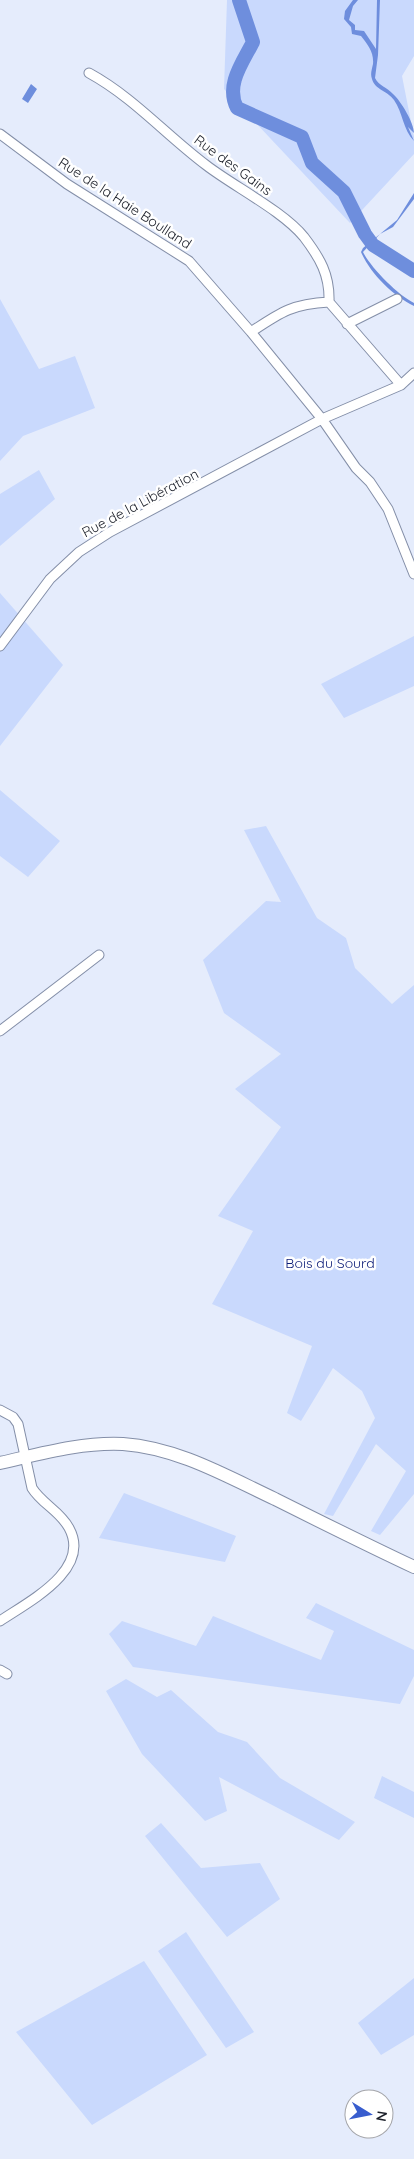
<svg xmlns="http://www.w3.org/2000/svg" width="414" height="2159" font-family="Quicksand,sans-serif">
	<rect width="100%" height="100%" fill="#e5ecfc"/>
	<!-- green -->
	<path fill="#c9d9fd" d="M227,0H414V56L402,76L414,137V154L350,223L224,89Z
		M0,299L39,369L75,356L95,408L23,436L0,461Z
		M39,470L55,499L0,546V494Z
		M0,593L63,665L0,746Z
		M414,636V686L344,718L321,684Z
		M0,790L60,841L28,877L0,856Z
		M266,826L317,918L346,938L355,968L392,1004L414,985V1494L380,1535L371,1531L406,1471L376,1444L333,1516L324,1514L375,1418L362,1391L333,1368L301,1421L287,1413L312,1346L212,1304L253,1231L218,1216L281,1127L235,1089L281,1054L224,1013L203,960L266,901L281,902L244,830Z
		M124,1493L236,1536L225,1562L99,1538Z
		M316,1603L414,1650V1676L400,1704L133,1667L109,1634L122,1621L196,1646L213,1616L321,1660L334,1631L306,1618Z
		M126,1679L157,1697L171,1690L218,1732L247,1742L280,1778L355,1822L339,1840L219,1777L227,1811L205,1821L142,1754L106,1691Z
		M382,1776L414,1792V1818L374,1798Z
		M161,1823L201,1868L260,1863L280,1899L227,1937L145,1836Z
		M186,1932L254,2032L226,2048L158,1951Z
		M144,1961L207,2055L92,2125L16,2032Z
		M414,1978V2035L381,2055L358,2023Z"/>
	<!-- water -->
	<path fill="#6e8edd" d="M353,0H358L353,6L349,20L355,25V30L364,31L376,49L377,0H380L378,55L375,78C379,86 387,87 393,94C401,101 414,123 414,133L408,127L414,141C403,130 403,113 394,100C388,91 375,90 372,79C370,74 372,69 373,64C374,52 368,45 361,36L352,34L351,27L344,19L345,11Z
		M31,84L37,89L28,103L22,99Z
		M414,193V199L393,227L380,234L363,252C371,268 398,295 414,303V306C393,296 370,273 361,252L363,248L397,220Z"/>
	<g fill="none" stroke-linecap="round" stroke-linejoin="round">
		<!-- river -->
		<path stroke="#6e8edd" stroke-width="14" d="M239,0L253,42C243,62 225,85 237,108L302,137L312,163L344,192L365,234L373,245L414,271"/>
		<!-- street casing -->
		<g stroke="#848fa8" stroke-width="11">
			<path id="street" d="M89,73C133,97 166,135 206,165C233,186 283,211 304,237C320,258 330,275 329,302
				M0,134L67,184L189,261L251,332L322,419L356,468L370,482L388,509L414,574
				M347,324L397,299
				M251,332C281,312 292,304 329,302L401,385
				M0,646L50,579L79,552L110,532L322,419L401,385L414,373
				M0,1031L99,955
				M0,1410L13,1417L18,1424L32,1488C42,1504 60,1511 69,1528C92,1570 28,1602 0,1621
				M0,1670L7,1674"/>
		</g>
		<!-- secondary casing -->
		<g stroke="#848fa8" stroke-width="14">
			<path id="secondary" d="M0,1463C40,1454 81,1442 123,1444C178,1448 226,1476 275,1499C321,1522 367,1545 414,1567"/>
		</g>
		<!-- street -->
		<use href="#street" stroke="#fff" stroke-width="9"/>
		<!-- secondary -->
		<use href="#secondary" stroke="#fff" stroke-width="12"/>
	</g>
	<g text-anchor="middle" dominant-baseline="central" stroke-width="5" stroke-linejoin="round" paint-order="stroke">
		<!-- street labels -->
		<g font-size="14" fill="#1b1f29" stroke="#fff">
			<text transform="translate(233 165) rotate(36)">Rue des Gains</text>
			<text transform="translate(125 203) rotate(33)">Rue de la Haie Boulland</text>
			<text transform="translate(140 503) rotate(-28)">Rue de la Libération</text>
		</g>
		<!-- park labels -->
		<g font-size="14" fill="#0a1b76" stroke="#fff">
			<text x="330" y="1263">Bois du Sourd</text>
		</g>
	</g>
	<!-- north arrow -->
	<g transform="translate(369 2114) rotate(100)"><circle r="24" fill="#ffffff" stroke="#a4a5a9"/>
	<path d="M0-4L9 19L0 12L-9 19Z" fill="#385dce"/>
	<text y="-8" font-size="14" font-weight="bold" text-anchor="middle" fill="#1b1f29">N</text>
	</g>
</svg>
